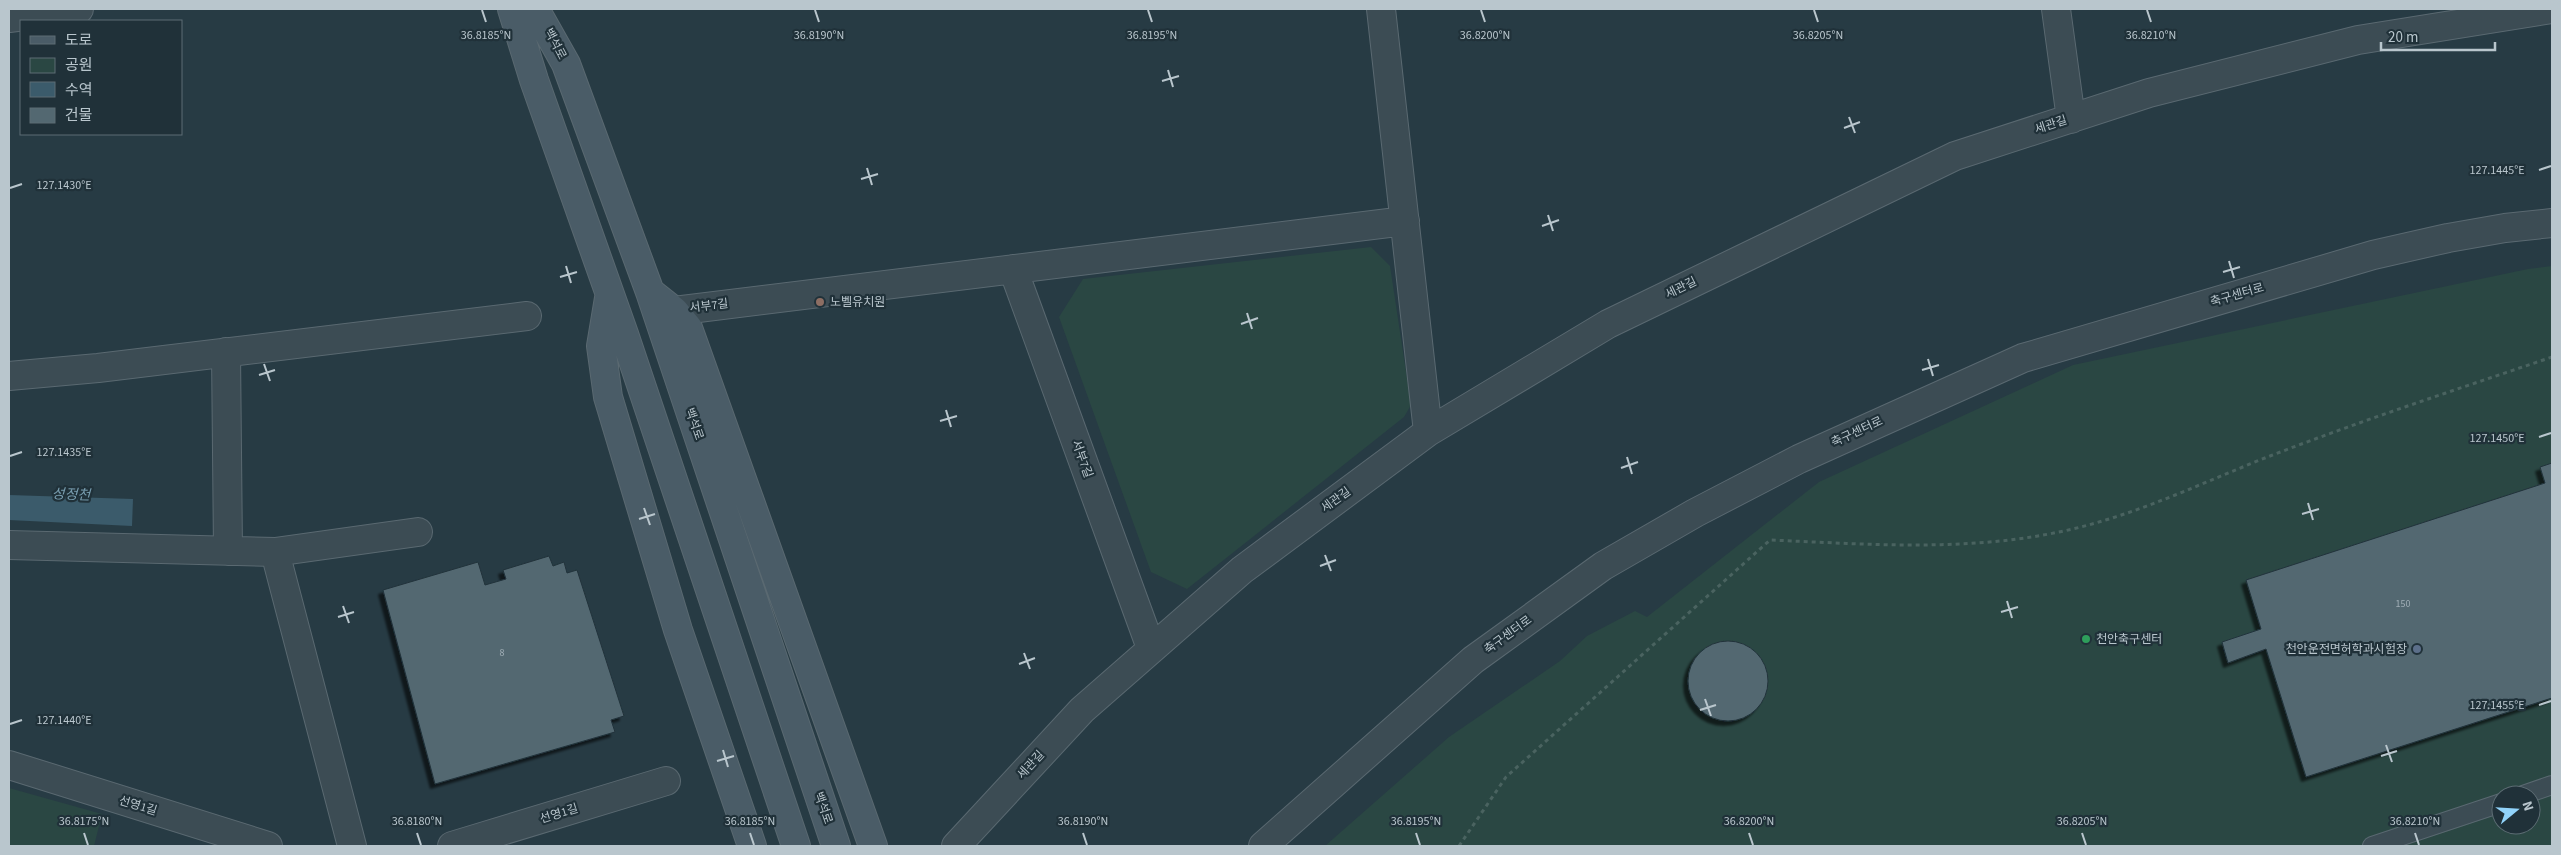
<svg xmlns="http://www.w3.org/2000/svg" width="2561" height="855" font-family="'Source Sans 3','Noto Sans KR',sans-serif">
	<defs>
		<filter id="shadow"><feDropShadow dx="-4.5" dy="4.5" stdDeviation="1" flood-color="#0009"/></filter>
	</defs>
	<rect width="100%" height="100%" fill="#273b44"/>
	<!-- green -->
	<path fill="#2a4743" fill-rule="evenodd" d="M1371,247L1390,266L1411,405L1404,417L1187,589L1151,572L1059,317L1083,279Z
		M2552,266V846H1325L1449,737L1560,661L1587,636L1635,611L1647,617L1819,482L2073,365L2528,269ZM2501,795H2531V825H2501Z
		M9,788L102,814L94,846H9Z"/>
	<!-- water -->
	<path fill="#3b5b6b" d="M9,495L133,499L132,526L9,520Z"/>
	<!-- building -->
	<path fill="#536871" stroke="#22333b" filter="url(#shadow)" d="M2552,463V698L2306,777L2266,649L2228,663L2222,642L2261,629L2246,580L2545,483L2540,467Z
		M549,556L553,566L564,562L567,573L577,570L624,716L611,720L615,732L435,784L383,590L478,562L485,585L506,579L503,570Z
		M1688 681a40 40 0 1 1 80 0a40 40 0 1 1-80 0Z"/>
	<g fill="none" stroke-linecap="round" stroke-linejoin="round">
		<!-- service casing -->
		<g stroke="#5a6971" stroke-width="20">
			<path id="service" d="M2523,795L2552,785
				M2372,846L2501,803"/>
		</g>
		<!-- minor casing -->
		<g stroke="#5a6971" stroke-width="30">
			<path id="minor" d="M1381,9L1428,432
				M2056,9L2071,119
				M1013,269L1151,648
				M674,311L1405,221
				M226,352L228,551
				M9,376L98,368L527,316
				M9,545L275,552L418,532
				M275,552L352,846
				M9,765L268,846
				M452,846L666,781
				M956,846L1082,710L1242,570L1428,432L1608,324L1955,156L2149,93L2358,40L2552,9"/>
		</g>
		<!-- tertiary casing -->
		<g stroke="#5a6971" stroke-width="30">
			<path id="tertiary" d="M9,18L79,9
				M1263,846L1473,660L1603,566L1695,513L1799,459L2023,358L2373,255L2448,238L2505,228L2552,223"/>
		</g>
		<!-- secondary casing -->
		<g stroke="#5a6971" stroke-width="30">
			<path id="secondary" d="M512,9L534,80L624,334L796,846
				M535,9L566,64L650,292L836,846
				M650,292L674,311L688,328L873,846
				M609,298L601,346L608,397L678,630L752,846"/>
		</g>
		<!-- path -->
		<path stroke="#4a6360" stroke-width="3" stroke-dasharray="4 4" stroke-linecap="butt" d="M1459,846L1506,777L1770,540C1866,544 1963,552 2059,532C2133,517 2201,483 2270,456C2363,420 2458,389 2552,357"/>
		<!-- service -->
		<use href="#service" stroke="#3c4c54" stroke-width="18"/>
		<!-- minor -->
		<use href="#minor" stroke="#3c4c54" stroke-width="28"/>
		<!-- tertiary -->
		<use href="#tertiary" stroke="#3c4c54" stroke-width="28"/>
		<!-- secondary -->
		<use href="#secondary" stroke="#4a5c67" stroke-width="28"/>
	</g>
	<!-- ticks -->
	<path fill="none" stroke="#b9c6cd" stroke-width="2" d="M482,10L486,22M815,10L819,22M1148,10L1152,22M1481,10L1485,22M1814,10L1818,22M2147,10L2151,22M1168,70L1173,87M1162,81L1179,76M1849,117L1855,133M1844,128L1860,122M867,168L872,185M2539,170L2551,166M861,179L878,174M10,188L22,184M1548,215L1553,231M1542,226L1559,220M2229,261L2234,278M566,266L571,283M2223,272L2240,267M560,277L577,272M1247,313L1252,329M1241,324L1258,318M1928,359L1933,376M264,364L270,381M1922,370L1939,365M259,375L275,370M946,410L951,427M940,421L957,416M2539,437L2551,433M10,456L22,452M1627,457L1632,474M1621,468L1638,462M2308,503L2313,520M644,508L650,525M2302,514L2319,509M639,519L655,514M1325,555L1331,571M1320,566L1336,560M2007,601L2012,618M343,606L349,623M2001,612L2018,607M338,617L354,612M1024,653L1030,669M1019,664L1035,658M1705,699L1711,716M2539,705L2551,701M1700,710L1716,705M10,724L22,720M2386,745L2392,762M723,750L728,767M2381,756L2397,751M717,761L734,756M84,833L88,845M417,833L421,845M750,833L754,845M1083,833L1087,845M1416,833L1420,845M1749,833L1753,845M2082,833L2086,845M2415,833L2419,845"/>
	<!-- markers -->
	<circle fill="#8d6e63" stroke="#203139" stroke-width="2" cx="820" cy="302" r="5"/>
	<circle fill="#2e9e5b" stroke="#203139" stroke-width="2" cx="2086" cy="639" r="5"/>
	<circle fill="#5c6f8a" stroke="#203139" stroke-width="2" cx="2417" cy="649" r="5"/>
	<g text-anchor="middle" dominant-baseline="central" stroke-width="4.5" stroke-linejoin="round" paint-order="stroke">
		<!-- number labels -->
		<g font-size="10" fill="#a0aeb6">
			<text x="2403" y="604">150</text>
			<text x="502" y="653">8</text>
		</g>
		<!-- street labels -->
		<g font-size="12" fill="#b9c6cd" stroke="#203139">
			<text transform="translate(555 44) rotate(62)">백석로</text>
			<text transform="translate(2051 125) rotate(-18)">세관길</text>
			<text transform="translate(1681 288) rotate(-26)">세관길</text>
			<text transform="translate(2237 295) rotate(-16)">축구센터로</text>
			<text transform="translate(709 306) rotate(-7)">서부7길</text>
			<text transform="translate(694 424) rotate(71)">백석로</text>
			<text transform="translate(1857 432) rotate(-25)">축구센터로</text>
			<text transform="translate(1082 459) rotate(70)">서부7길</text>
			<text transform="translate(1336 500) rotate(-36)">세관길</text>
			<text transform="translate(1508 635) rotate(-36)">축구센터로</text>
			<text transform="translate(1031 765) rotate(-47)">세관길</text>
			<text transform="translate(138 806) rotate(17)">선영1길</text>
			<text transform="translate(823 808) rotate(71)">백석로</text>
			<text transform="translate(559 814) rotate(-17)">선영1길</text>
		</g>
		<!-- poi labels -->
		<g font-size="12" fill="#b9c6cd" stroke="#203139" text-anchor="start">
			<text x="830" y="302">노벨유치원</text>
			<text x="2096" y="639">천안축구센터</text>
			<text x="2407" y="649" text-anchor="end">천안운전면허학과시험장</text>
		</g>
		<!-- water labels -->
		<g font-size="14" font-style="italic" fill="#799eb0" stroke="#203139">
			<text transform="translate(71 495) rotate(2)">성정천</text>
		</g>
	</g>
	<g font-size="12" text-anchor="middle" fill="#b9c6cd" stroke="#203139" stroke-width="4.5" stroke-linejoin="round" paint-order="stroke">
		<text x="486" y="39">36.8185°N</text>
		<text x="819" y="39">36.8190°N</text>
		<text x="1152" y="39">36.8195°N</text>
		<text x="1485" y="39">36.8200°N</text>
		<text x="1818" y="39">36.8205°N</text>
		<text x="2151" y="39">36.8210°N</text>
		<text x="2497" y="174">127.1445°E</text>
		<text x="64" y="189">127.1430°E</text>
		<text x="2497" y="442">127.1450°E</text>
		<text x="64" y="456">127.1435°E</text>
		<text x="2497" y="709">127.1455°E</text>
		<text x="64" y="724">127.1440°E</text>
		<text x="84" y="825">36.8175°N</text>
		<text x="417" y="825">36.8180°N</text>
		<text x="750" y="825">36.8185°N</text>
		<text x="1083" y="825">36.8190°N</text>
		<text x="1416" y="825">36.8195°N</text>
		<text x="1749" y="825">36.8200°N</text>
		<text x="2082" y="825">36.8205°N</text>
		<text x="2415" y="825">36.8210°N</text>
	</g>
	<!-- border -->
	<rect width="2561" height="855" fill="none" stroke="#b9c6cd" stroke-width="20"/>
	<!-- legend -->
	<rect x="20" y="20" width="162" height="115" fill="#203139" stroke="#5d6d74"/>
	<rect x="30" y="36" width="25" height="8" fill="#4a5c67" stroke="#5d6d74"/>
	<text x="65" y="45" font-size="15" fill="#b9c6cd">도로</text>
	<rect x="30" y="58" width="25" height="15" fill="#2a4743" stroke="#5d6d74"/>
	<text x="65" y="70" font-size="15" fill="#b9c6cd">공원</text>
	<rect x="30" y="82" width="25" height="15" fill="#3b5b6b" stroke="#5d6d74"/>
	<text x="65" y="95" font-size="15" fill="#b9c6cd">수역</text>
	<rect x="30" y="108" width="25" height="15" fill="#536871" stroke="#5d6d74"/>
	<text x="65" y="120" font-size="15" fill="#b9c6cd">건물</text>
	<!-- north arrow -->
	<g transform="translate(2516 810) rotate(72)"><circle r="24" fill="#203139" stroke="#5d6d74"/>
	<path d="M0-4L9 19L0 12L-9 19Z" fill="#91d3fa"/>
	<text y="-8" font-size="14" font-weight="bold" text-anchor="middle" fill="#b9c6cd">N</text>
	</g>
	<!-- scale -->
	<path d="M2381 42v8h114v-8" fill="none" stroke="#b9c6cd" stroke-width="2.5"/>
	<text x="2388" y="42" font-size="15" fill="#b9c6cd" stroke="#203139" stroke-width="4" paint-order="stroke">20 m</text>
</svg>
